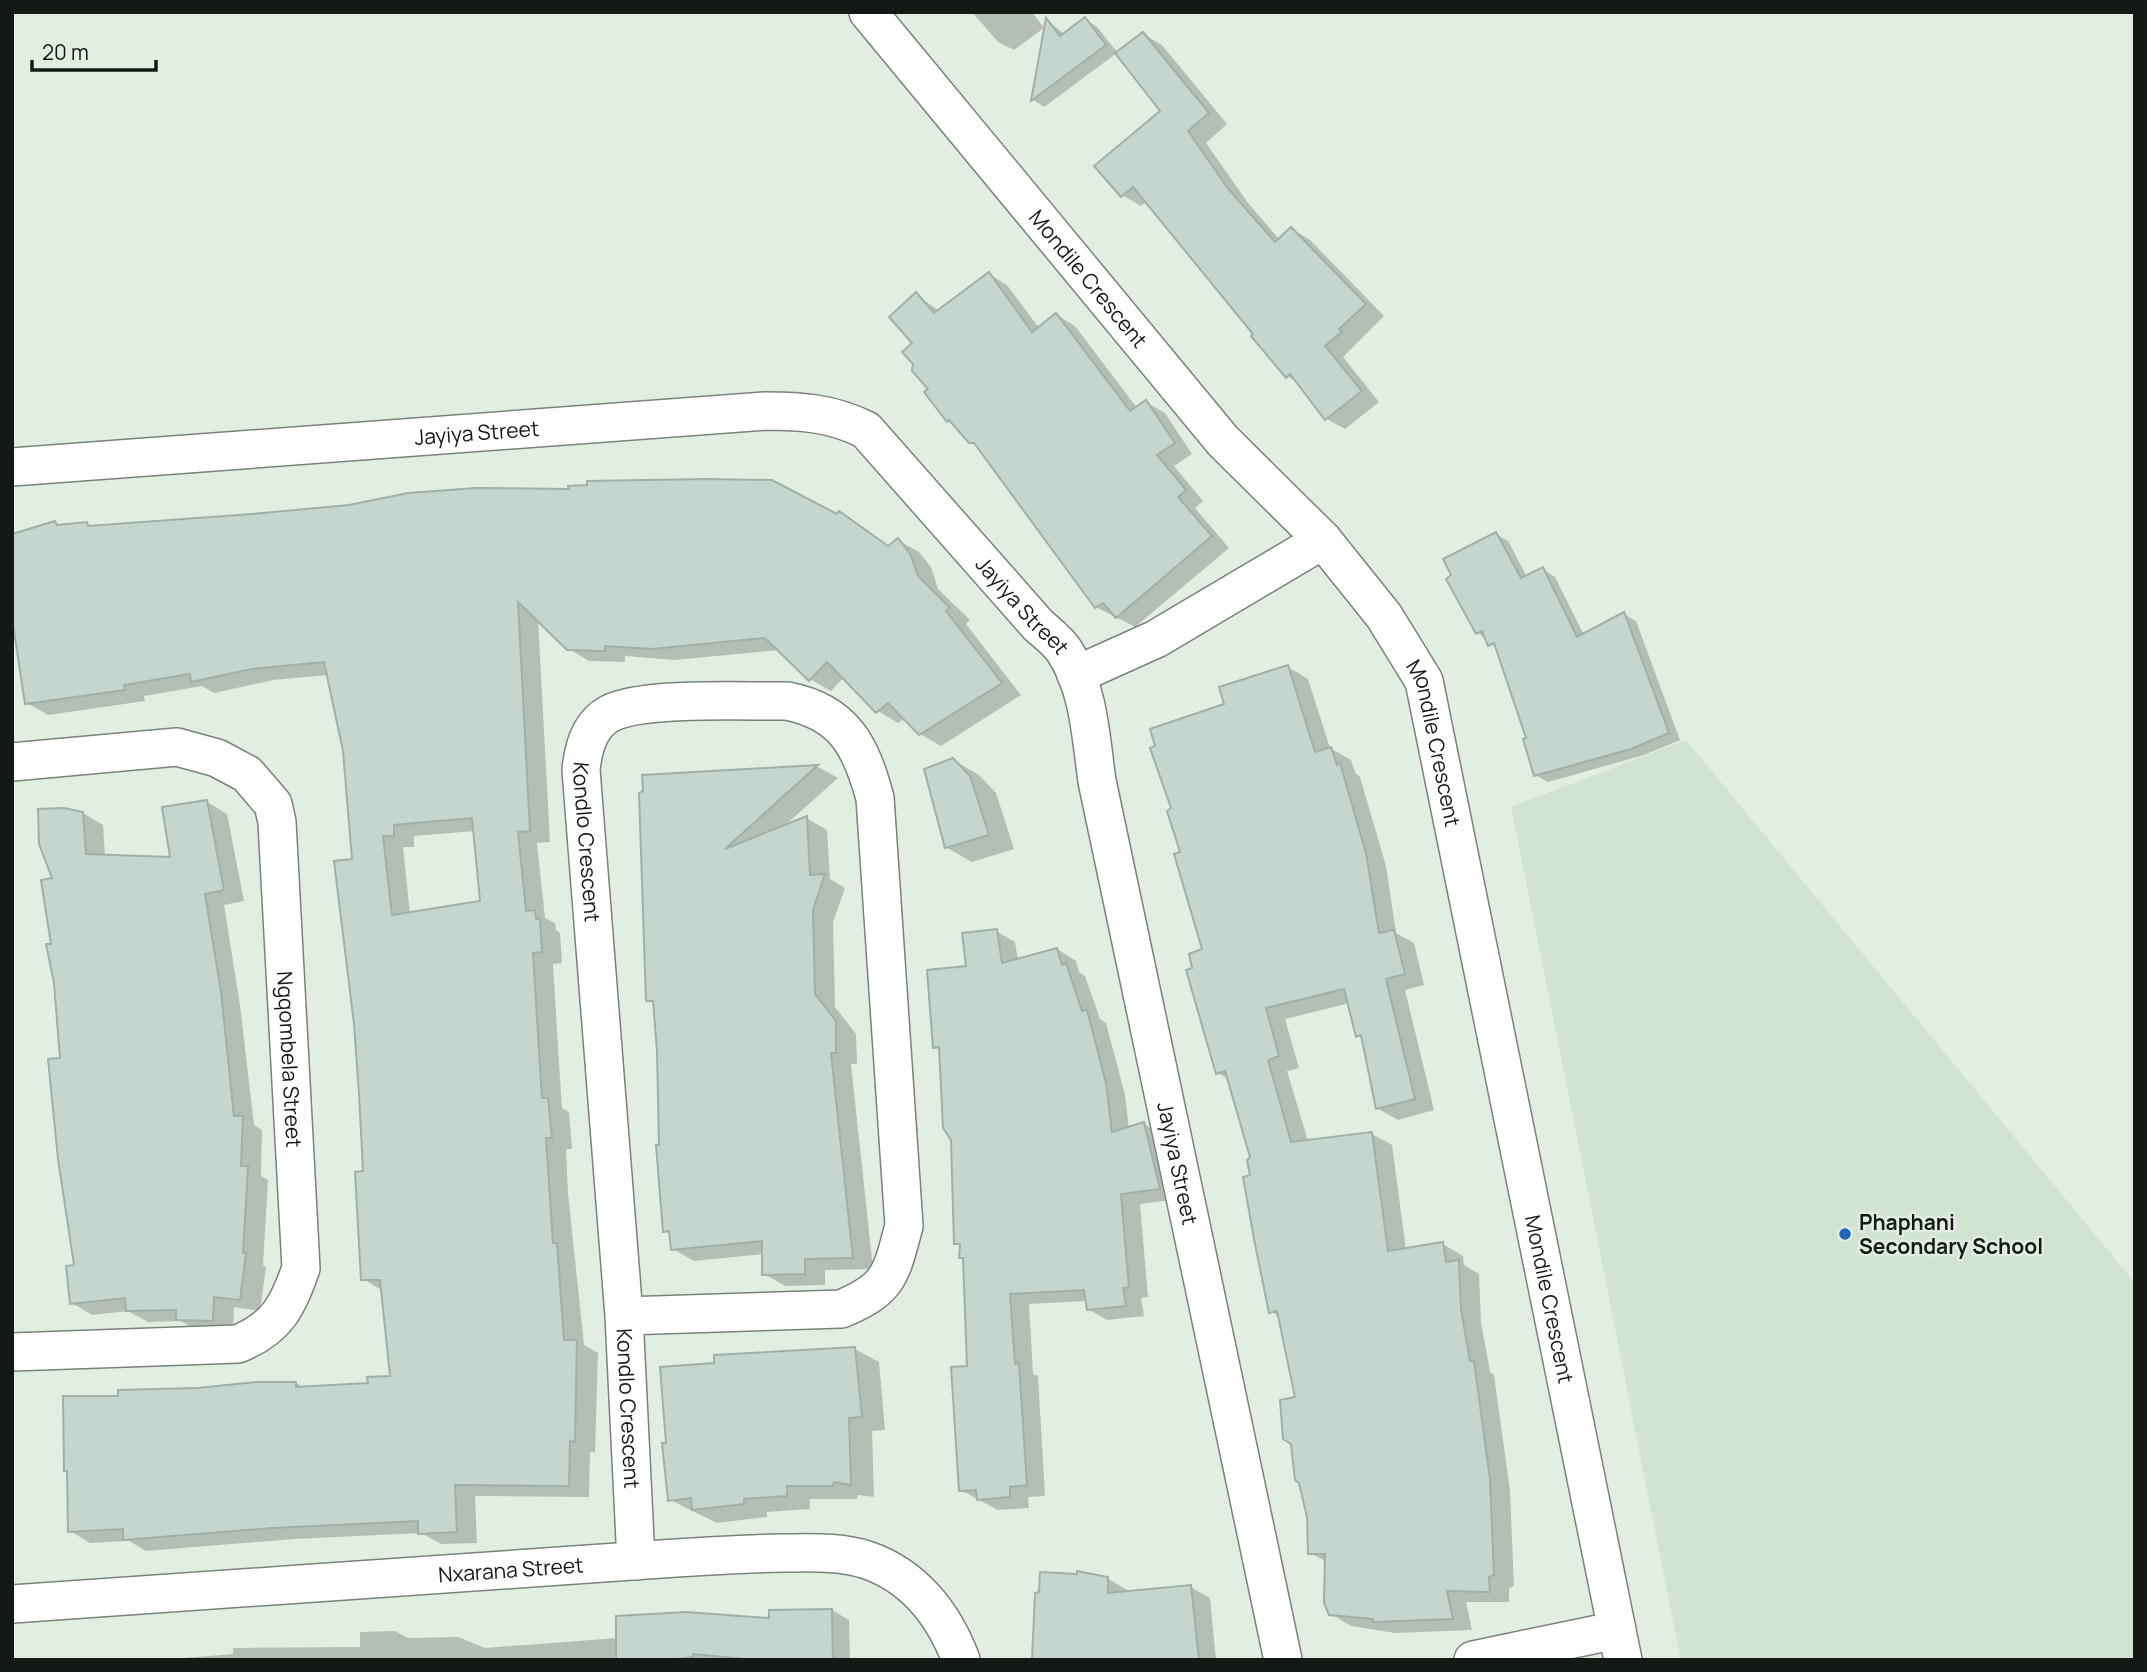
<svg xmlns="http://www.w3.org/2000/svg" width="2147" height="1672" font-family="Manrope,sans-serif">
	<rect width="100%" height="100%" fill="#e3eee2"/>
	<!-- built -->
	<path fill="#d2e3d1" d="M1686,740L2135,1283V1660H1681L1511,807Z"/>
	<!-- shadow -->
	<path fill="#0003" fill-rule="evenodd" d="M972,12H1032L1044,28L1014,50L998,42Z
		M1085,19L1097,27L1118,53L1143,34L1162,45L1227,124L1206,143L1248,203L1280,240L1292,229L1310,240L1384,316L1343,357L1379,402L1345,429L1327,419L1299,383L1287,376L1147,201L1141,206L1122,195L1162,111L1117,53L1044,107L1033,100L1048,21L1065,35Z
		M989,274L1007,285L1039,328L1057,315L1075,326L1137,408L1146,402L1165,413L1192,454L1174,466L1203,501L1195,508L1229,548L1135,627L1096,607L978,446L948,421L930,390L915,343L916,295L940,311Z
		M840,513L890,547L898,540L919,552L931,567L938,589L970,620L966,624L1021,695L941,746L920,734L905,718L898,723L878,711L844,677L831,691L810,679L780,650L674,660L625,656V662L589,661L568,648L538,619L550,842L537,843L545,918L555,923L556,930L560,933L562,963L553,964L558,1047L562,1108L569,1112L572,1149H566L568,1193L584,1345L598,1353L595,1452H590L589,1497L475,1496L477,1543L441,1544L421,1533L294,1539L146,1551L129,1541L90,1543L70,1531L69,1472L65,1470L120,1398L296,1383L304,1388L369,1385L392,1378L383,1291L363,1279L365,1173L353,860L345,751L328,675L273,680L214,693L202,686L144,696L145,701L48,715L27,703L55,523L60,526L87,524L92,527L838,516ZM475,831L482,902L410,914L403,847H414V836Z
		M1496,534L1508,541L1527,577L1542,569L1555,577L1584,635L1624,614L1636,621L1680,740L1644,755L1548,782L1536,775L1528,739L1498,649L1477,632Z
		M1288,667L1308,679L1330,748L1351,760L1356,774L1360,777L1386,866L1396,933L1414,943L1424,985L1405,990L1434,1110L1398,1120L1377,1108L1364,1039L1357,1035L1350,1003L1285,1019L1299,1068L1287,1071L1308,1141L1372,1134L1392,1145L1406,1250L1443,1244L1463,1256L1464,1265L1479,1274L1481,1322L1490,1372L1494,1375L1510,1491L1514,1586L1509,1588V1602H1466L1472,1630L1395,1633L1351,1626L1331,1614L1327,1562L1310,1553L1297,1398L1280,1317L1271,1311L1252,1158L1229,1079L1218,1073L1194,970L1204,950L1173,808L1227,705Z
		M953,760L979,775L996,793L1014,849L972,862L946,847Z
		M818,767L838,778L783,827L806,818L827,830L830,879L845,888L833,922L835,1007L856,1034L857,1064H851L873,1269L825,1270V1285L785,1286L764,1274V1254L694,1261L673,1249L671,1234L665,1231L659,1052L655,1004L648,1000L644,777Z
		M207,802L227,814L244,901L224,905L240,1005L254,1125L262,1130L261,1176L268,1180L263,1265L266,1267L260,1311L234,1307L233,1332L198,1331L181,1321L148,1322L128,1311L92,1315L72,1303L76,1267L53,945L55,880L83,813L103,825L105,856L172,859Z
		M996,931L1015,942L1018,960L1057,949L1076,961L1079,972L1085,976L1100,1019L1106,1023L1125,1095L1129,1129L1144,1124L1163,1135L1179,1199L1140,1204L1148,1297L1141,1298L1144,1316L1107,1320L1088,1309L1087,1301L1029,1304L1033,1374L1038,1376L1045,1496L1028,1497L1029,1508L998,1510L960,1490L969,1368L962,1246L956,1243L953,1140L941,1051L935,1047L969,967Z
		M855,1349L879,1362L885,1430L872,1431L874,1497L858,1495L857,1499H810V1509L767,1512V1517L717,1523L670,1500Z
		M1107,1578L1127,1590V1593L1191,1587L1210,1598L1216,1660H1034Z
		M832,1610L849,1620L850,1660H160L233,1654V1648L360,1647V1632L395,1631L408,1638L458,1637L485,1648L618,1638Z"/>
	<!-- building -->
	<path fill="#c6d5ce" stroke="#a0afa8" stroke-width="2" fill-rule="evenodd" d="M1085,17L1106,45L1031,101L1046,18L1060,36Z
		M1143,32L1209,113L1188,131L1229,190L1275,242L1291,227L1366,304L1339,329L1342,332L1325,346L1362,391L1325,420L1290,374L1286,378L1251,336L1253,334L1133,187L1121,197L1094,166L1160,111L1115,53Z
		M989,272L1032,332L1056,313L1130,411L1146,400L1175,443L1157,455L1186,490L1178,497L1212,536L1116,618L1103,603L1095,608L974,443H969L949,420L947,422L924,392L928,389L912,371L913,364L902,352L912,343L889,317L916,292L934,313Z
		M707,479L772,480L837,514L839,511L888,546L898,538L910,554L918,576L950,608L946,611L1002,683L919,735L888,703L876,713L827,662L809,681L765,638L652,649L605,646V651L567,650L518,602L530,831L518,832L526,911L535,910L536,919H540L542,952L533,953L542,1098H548L552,1138H546L553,1243H557L564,1340H577L575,1442L570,1441L569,1486L455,1485L457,1532L418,1534V1521L273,1528L123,1540V1529L68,1532L67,1471H64L63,1396H118V1390L198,1388L257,1382H296V1387L368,1383L367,1377L390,1376L380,1280H361L355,1172L363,1171L359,1094L354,1024L334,861L352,859L343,751L324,662L252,669L191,682L190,674L124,685L125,690L25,704L12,618V534L55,521L57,525L87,522L88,526L252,514L349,505L408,493L476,488L569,489L568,486L587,485V481ZM472,818L480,901L392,915L383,836H394V825Z
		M1496,532L1521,578L1543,567L1577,637L1624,612L1669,733L1631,749L1534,776L1523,739L1526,738L1494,643L1488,646L1482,631L1476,634L1446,579L1451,575L1443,559Z
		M1288,665L1315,752L1331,747L1337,765L1340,763L1366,853L1379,933L1394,930L1405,974L1386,979L1415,1099L1376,1109L1361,1035L1356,1037L1344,989L1266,1008L1279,1056L1268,1060L1291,1142L1372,1132L1388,1251L1443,1242L1446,1262L1459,1260L1461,1309L1470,1361H1474L1490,1479L1494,1575L1489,1577L1490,1592L1447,1591L1453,1619L1373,1622V1619L1329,1615L1324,1603L1325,1554H1308L1307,1517L1299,1483L1295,1480L1291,1444L1283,1439L1280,1400L1295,1397L1277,1311L1269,1313L1254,1239L1243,1177L1250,1175L1247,1160L1250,1157L1225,1071L1216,1074L1186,970L1192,968L1189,954L1202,949L1174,854L1180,852L1167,811L1171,808L1150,748L1155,746L1150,729L1224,704L1219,687Z
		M953,758L970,776L989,835L945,848L924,769Z
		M818,765L725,849L807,816L810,875L825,874L813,910L815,994L836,1021V1053H831L853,1258L805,1259V1274L762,1275V1241L671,1250L669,1231L663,1232L656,1145H659L657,1052L653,1001H646L639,793L643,791L642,775Z
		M207,800L224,890L205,894L221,992L234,1116H243L241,1166H248L243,1253H246L240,1300L214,1297L213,1321L176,1320V1310L126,1311L125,1298L70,1304L66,1266L74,1265L58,1159L48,1059L60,1058L54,983L46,944H51L41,880L52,878L39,844L38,809L64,808L83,812L86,854L170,857L162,807Z
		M997,929L1002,963L1057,948L1062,965L1066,963L1082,1011L1087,1010L1106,1083L1112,1132L1144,1122L1160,1189L1121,1194L1129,1287L1123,1288L1126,1306L1087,1310L1084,1290L1010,1294L1015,1364L1019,1363L1027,1485L1010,1487V1497L977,1500L976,1490L959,1491L951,1367L967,1366L963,1258H959L960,1244H954L951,1140L943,1128L939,1047L933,1048L927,970L966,966L962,933Z
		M855,1347L862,1417L849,1418L851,1485L834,1482L833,1486H787V1496L744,1499V1504L692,1510L691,1498L668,1501L662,1443H666L660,1367L714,1363V1355Z
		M1077,1571L1108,1577V1593L1191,1585L1199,1660H1032L1035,1593L1039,1592L1040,1572L1077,1574Z
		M832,1609L833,1660H756L693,1654V1657L667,1660H616V1616L686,1612L769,1618V1610Z"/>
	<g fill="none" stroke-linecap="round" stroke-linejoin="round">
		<!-- minor casing -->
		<g stroke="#798379" stroke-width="40">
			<g id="minor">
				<path id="s1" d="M868,12L1223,441L1323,540L1384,616L1424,681L1623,1660"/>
				<path id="s2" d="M12,467L765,411C802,411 832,413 866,430L1038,625C1047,633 1059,642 1065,652C1089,689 1091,739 1097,781L1283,1660"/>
				<path d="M1076,675L1156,639L1323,540"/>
				<path id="s3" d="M12,762L177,747L217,758L247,774L273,804L277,822L301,1268C288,1306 277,1328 238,1344L12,1352"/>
				<path id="s4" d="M624,1316L841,1309C890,1289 891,1274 904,1226L875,798C861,746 844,712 787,701C746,702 642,696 609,714C589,725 583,749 581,770L624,1316L636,1561"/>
				<path id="s5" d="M12,1604C209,1590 406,1577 603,1563C663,1559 723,1554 783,1553C810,1553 840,1551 867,1560C914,1576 944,1615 961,1660"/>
				<path d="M1473,1660L1617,1630"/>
			</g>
		</g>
		<!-- minor -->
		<use href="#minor" stroke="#fff" stroke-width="37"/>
	</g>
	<!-- markers -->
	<circle fill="#2363b5" stroke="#e3eee2" stroke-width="2.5" cx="1845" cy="1234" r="7"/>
	<g text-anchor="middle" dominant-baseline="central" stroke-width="5" stroke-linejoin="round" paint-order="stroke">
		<!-- street labels -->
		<g font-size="21" fill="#151915" stroke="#e3eee2">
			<text stroke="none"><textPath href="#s1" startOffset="346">Mondile Crescent</textPath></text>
			<text stroke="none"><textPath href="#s2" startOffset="466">Jayiya Street</textPath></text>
			<text stroke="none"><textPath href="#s2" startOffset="1094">Jayiya Street</textPath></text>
			<text stroke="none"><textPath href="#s1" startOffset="934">Mondile Crescent</textPath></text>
			<text stroke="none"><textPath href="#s4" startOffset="1214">Kondlo Crescent</textPath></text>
			<text stroke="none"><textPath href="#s3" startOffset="537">Ngqombela Street</textPath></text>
			<text stroke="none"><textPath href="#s2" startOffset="1682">Jayiya Street</textPath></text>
			<text stroke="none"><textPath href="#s1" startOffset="1502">Mondile Crescent</textPath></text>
			<text stroke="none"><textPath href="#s4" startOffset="1782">Kondlo Crescent</textPath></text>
			<text stroke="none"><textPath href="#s5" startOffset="500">Nxarana Street</textPath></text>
		</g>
		<!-- poi labels -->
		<g font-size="21" font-weight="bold" fill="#151915" stroke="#e3eee2" text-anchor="start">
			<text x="1859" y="1222">Phaphani<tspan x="1859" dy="24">Secondary School</tspan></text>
		</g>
	</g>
	<!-- border -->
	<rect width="2147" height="1672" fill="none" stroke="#151915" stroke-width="28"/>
	<!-- scale -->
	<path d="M32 60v10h124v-10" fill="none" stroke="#151915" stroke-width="3.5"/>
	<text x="42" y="60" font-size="21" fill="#151915" stroke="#e3eee2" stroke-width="5" paint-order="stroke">20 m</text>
</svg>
